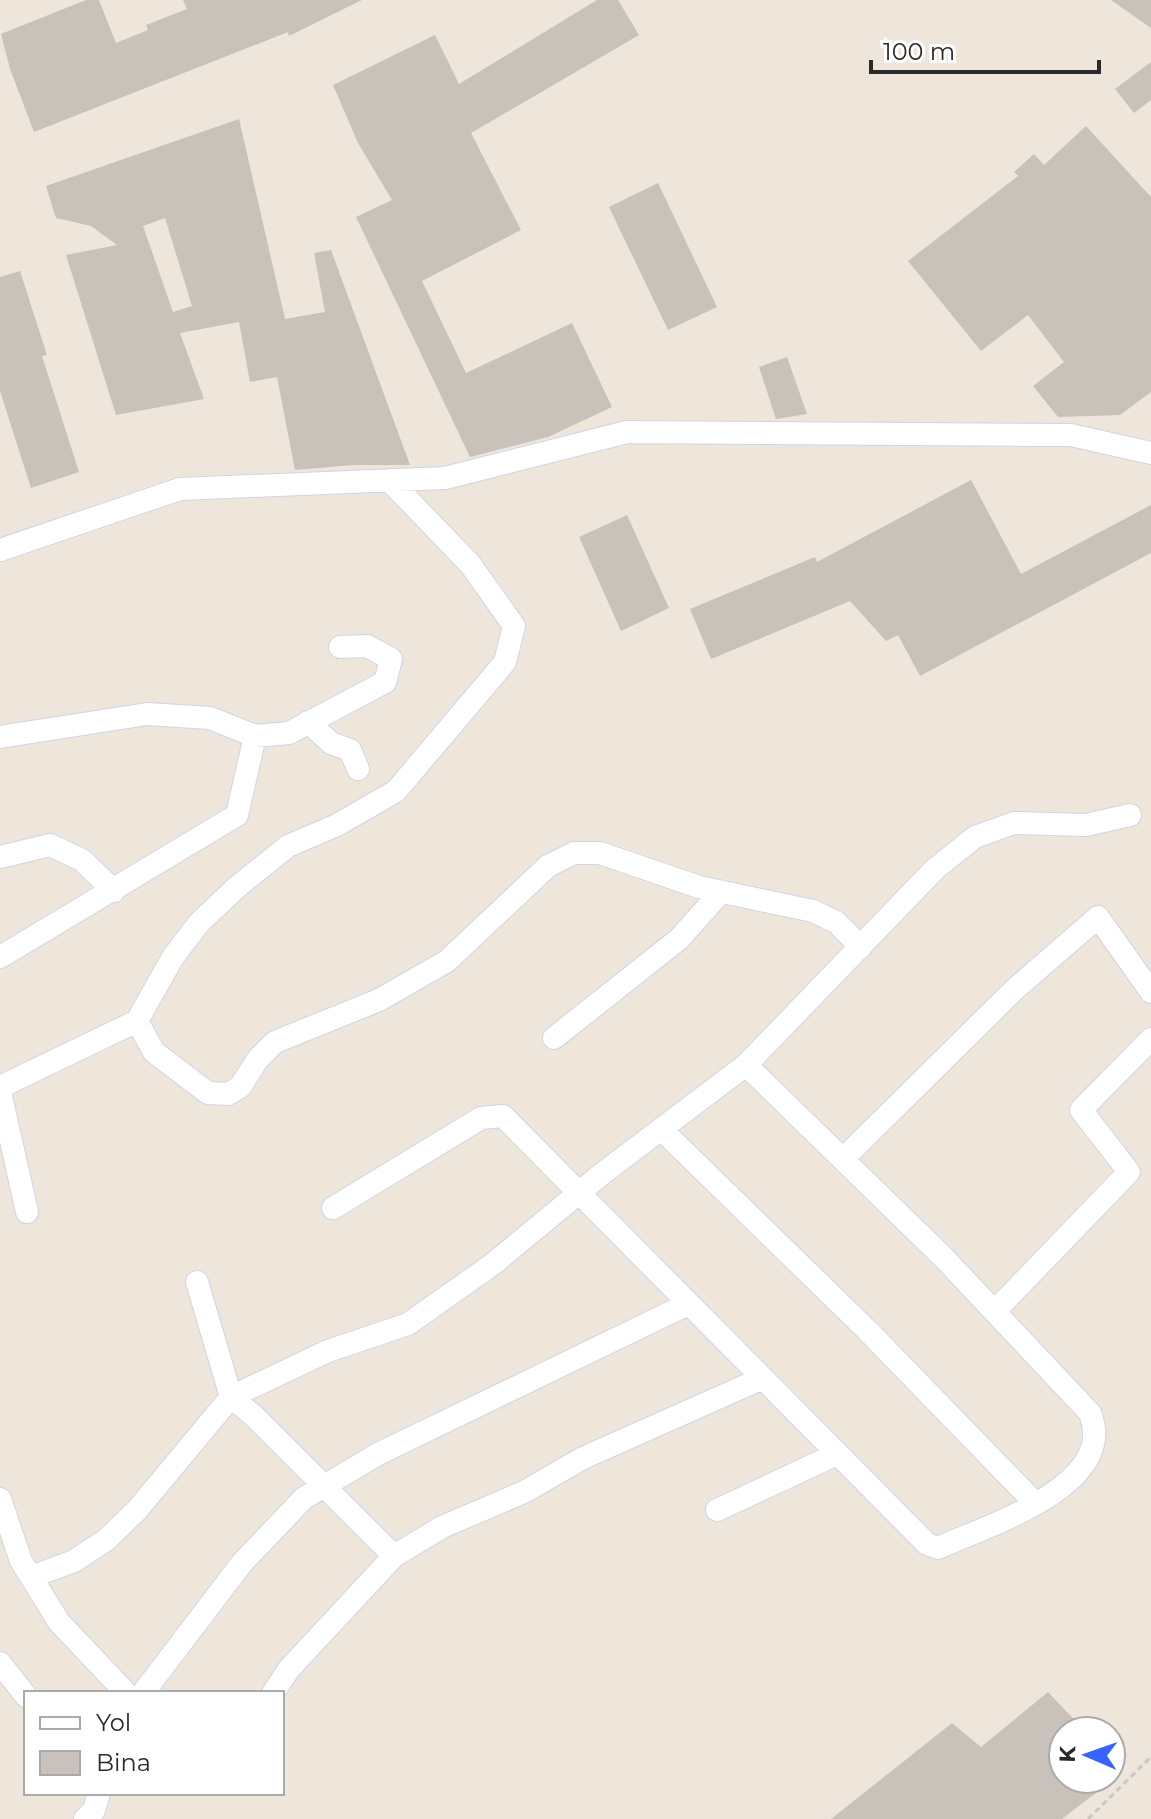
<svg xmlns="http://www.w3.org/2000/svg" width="1151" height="1819" font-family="Montserrat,sans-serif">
	<rect width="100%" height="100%" fill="#eee5db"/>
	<!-- building -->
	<path fill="#c9c2bb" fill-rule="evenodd" d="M86,0H99L116,43L148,30L146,25L187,9L183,0H362L289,36L288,32L34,132L10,69L1,34Z
		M597,0H618L639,35L471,133L521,230L422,281L466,373L572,323L612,407L548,437L470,457L356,217L392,200L358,143L333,85L435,35L459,84Z
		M1111,0H1151V28Z
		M1151,62V100L1134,113L1115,89Z
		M239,119L285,319L325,312L314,253L331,250L410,465H353L295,470L277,377L250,382L239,322L180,333L204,399L116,415L66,255L117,245L91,226L56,218L46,186ZM165,218L192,306L173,312L143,226Z
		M1086,126L1151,197V392L1120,415L1058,417L1033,386L1064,362L1028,315L981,351L908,261L1018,176L1014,172L1034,154L1044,165Z
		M658,183L717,307L668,330L609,207Z
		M20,271L47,355L42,356L79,472L31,488L0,391V277Z
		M787,357L807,414L776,419L759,367Z
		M971,480L1021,574L1151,505V553L920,676L898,635L886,641L850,601L711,659L690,609L815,557L817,562Z
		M627,515L669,608L621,631L579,537Z
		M1048,1692L1085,1731H1063V1779H1114L1062,1819H831L952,1723L981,1747Z"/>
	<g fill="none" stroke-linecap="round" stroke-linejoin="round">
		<!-- minor casing -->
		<g stroke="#d0d5e5" stroke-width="24">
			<path id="minor" d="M0,550L180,489L445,478L627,432L1071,435L1151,453
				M308,722L331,743L350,750L358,769
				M254,736L289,733L385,682L391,659L367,646L340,647
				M0,737L147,714L210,718L255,736L237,815L0,957
				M0,857L50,845L82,860L114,891
				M137,1021L154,1052L208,1093L228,1094L240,1087L258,1059L275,1042L379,1000L447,961L548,866L574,853H600L699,887L813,911L836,922L861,947
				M554,1038L679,939L721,892
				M0,1087L137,1021L173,957L199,923L237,887L288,846L337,825L396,791L505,662L514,626L470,564L389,480
				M0,1092L27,1212
				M661,1129L868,1331L1035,1503
				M844,1158L1014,990L1098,917L1151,992
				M333,1208L481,1118L503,1116L927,1544L938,1548C988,1525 1119,1486 1090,1413L944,1258L746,1065
				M197,1282L231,1397L254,1416L394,1556
				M995,1311L1129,1172L1081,1110L1151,1039
				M0,1499L21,1561L59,1622L126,1693
				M717,1510L837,1454
				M31,1577L74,1561L106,1540L137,1510L231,1397L328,1351L408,1324L493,1264L603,1173L746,1065L935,869L975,837L1014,823L1086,825L1130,815
				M0,1663L26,1696
				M143,1693L242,1563L304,1498L378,1454L688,1304
				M273,1693L289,1669L394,1556L442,1527L524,1492L583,1458L763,1378
				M85,1819L94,1810L99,1793"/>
		</g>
		<!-- path -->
		<path stroke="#c8c8c8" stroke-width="3" stroke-dasharray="6 4" stroke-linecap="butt" d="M1088,1819L1151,1757"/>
		<!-- minor -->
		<use href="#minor" stroke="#fff" stroke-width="22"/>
	</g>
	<!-- legend -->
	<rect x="24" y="1691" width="260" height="104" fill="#ffffff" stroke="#aaaaaa" stroke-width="2"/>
	<rect x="40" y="1717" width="40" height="12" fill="#ffffff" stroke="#aaaaaa" stroke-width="2"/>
	<text x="96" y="1731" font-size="24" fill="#2a2a2a">Yol</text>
	<rect x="40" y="1751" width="40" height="24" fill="#c9c2bb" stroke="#aaaaaa" stroke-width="2"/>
	<text x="96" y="1771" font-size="24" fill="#2a2a2a">Bina</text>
	<!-- north arrow -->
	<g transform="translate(1087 1755) rotate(272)"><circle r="38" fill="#ffffff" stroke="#aaaaaa" stroke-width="2"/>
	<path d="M0-6L14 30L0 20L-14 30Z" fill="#3763ff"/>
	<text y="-12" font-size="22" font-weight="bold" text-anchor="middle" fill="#2a2a2a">K</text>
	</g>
	<!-- scale -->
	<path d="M871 60v12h228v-12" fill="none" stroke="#2a2a2a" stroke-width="4"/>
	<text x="883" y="60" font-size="24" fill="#2a2a2a" stroke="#ffffff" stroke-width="6" paint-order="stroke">100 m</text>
</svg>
